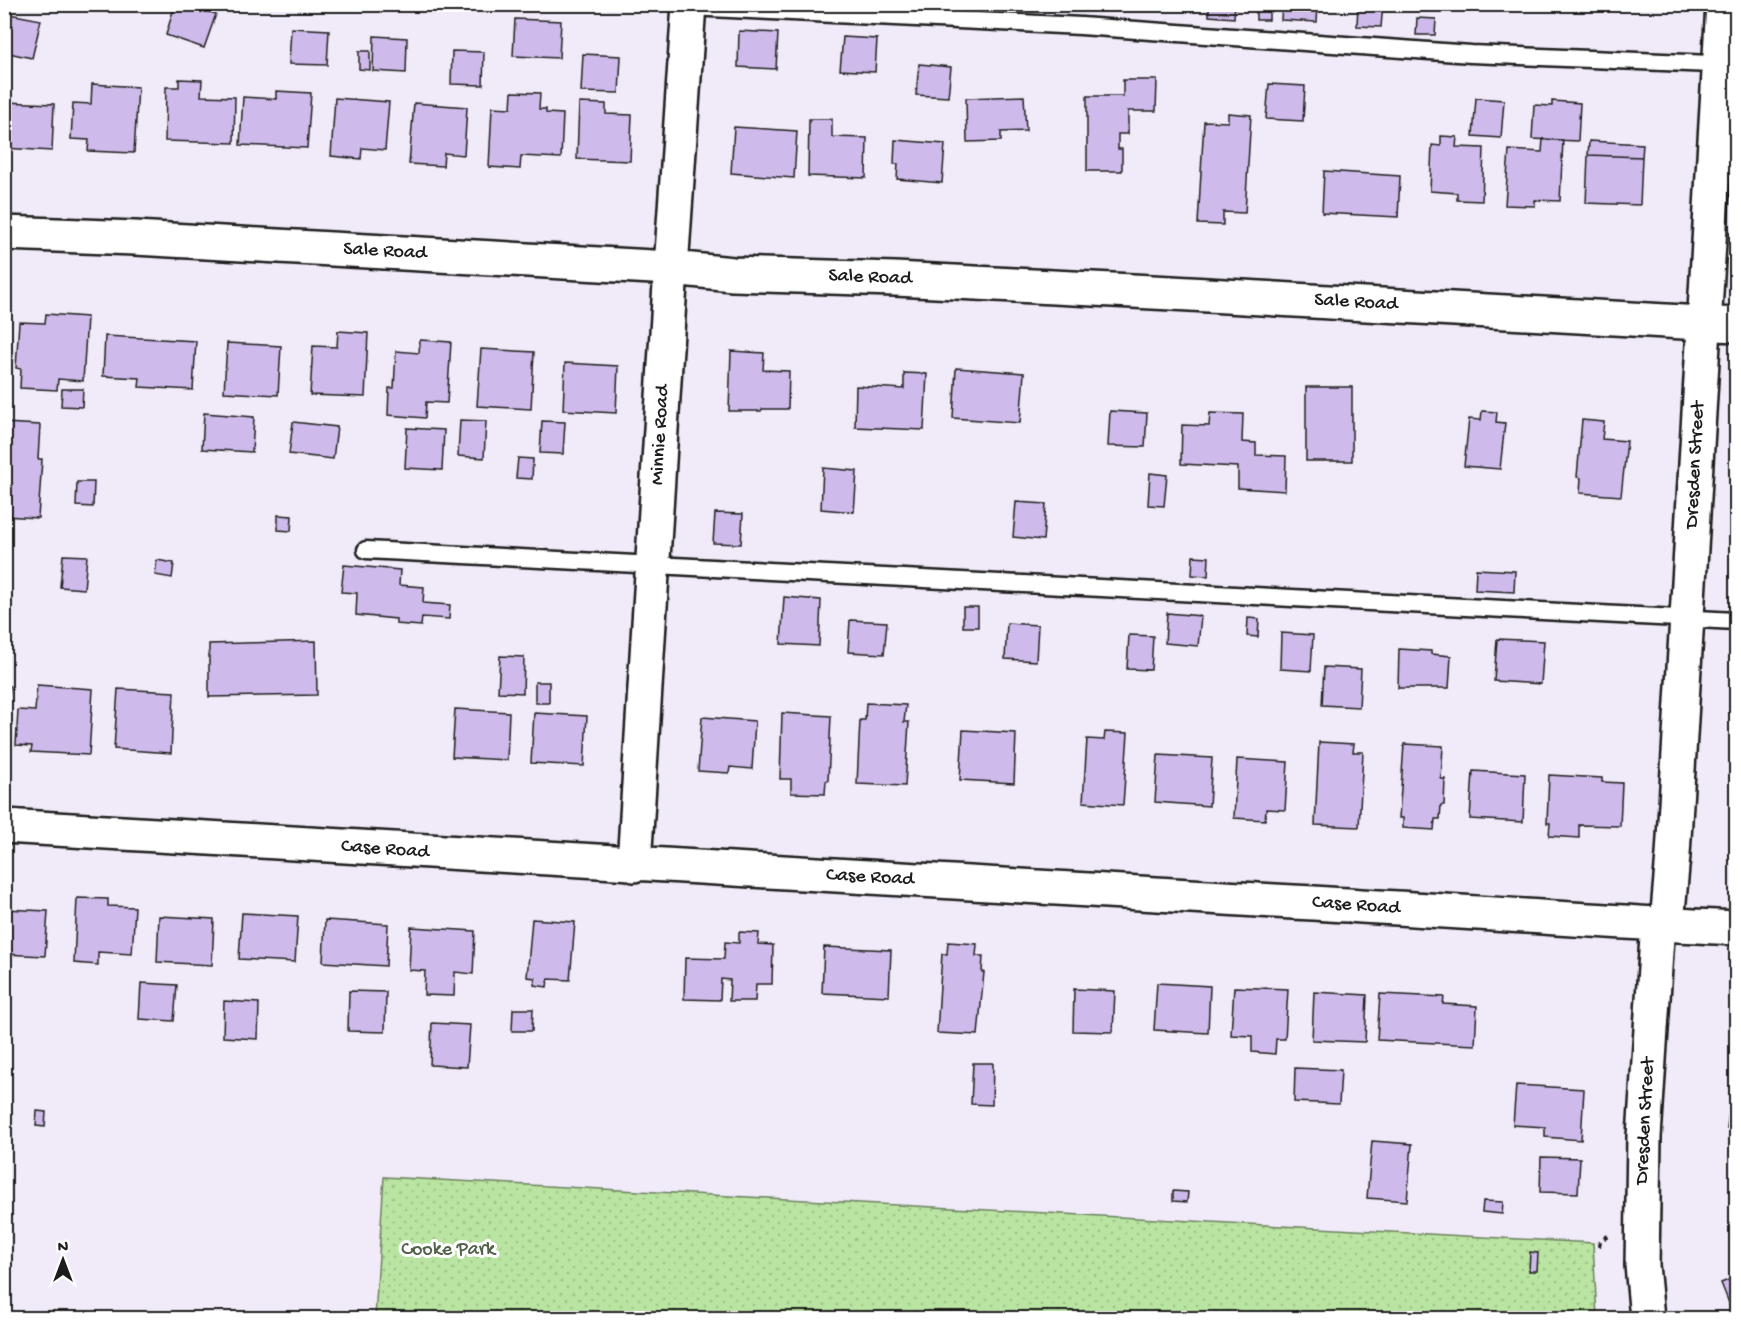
<svg xmlns="http://www.w3.org/2000/svg" width="1741" height="1323" font-family="'Gochi Hand',sans-serif">
	<defs>
		<pattern id="grass-dots" width="8" height="8" patternUnits="userSpaceOnUse" patternTransform="scale(1.5)"><rect width="8" height="8" fill="#bae4a1"/><path d="M2 2h.1M6 6h.1" fill="none" stroke="#9fc38a" stroke-width="1.8" stroke-linecap="round"/></pattern>
	</defs>
	<rect width="100%" height="100%" fill="#f1ebf9"/>
	<filter id="ink" filterUnits="userSpaceOnUse"><feTurbulence type="fractalNoise" baseFrequency=".0167" numOctaves="2"/><feDisplacementMap in="SourceGraphic" scale="12" xChannelSelector="R" yChannelSelector="G"/><feConvolveMatrix kernelMatrix="1 2 1 2 8 2 1 2 1" color-interpolation-filters="sRGB"/></filter>
	<g filter="url(#ink)">
		<!-- grass -->
		<path fill="url(#grass-dots)" stroke="#6b805e" stroke-width="1.5" d="M384,1177L1593,1243L1597,1318H375Z"/>
		<!-- building -->
		<path fill="#cfbbeb" stroke="#1c1c1c" stroke-width="1.5" d="M175,4H207L206,11L216,14L204,48L166,35Z
			M1209,4H1235L1234,18L1209,16Z
			M1256,4H1269V20H1256Z
			M1282,4H1318L1317,22L1281,20Z
			M1358,4H1383L1381,27L1357,26Z
			M4,13L41,20L32,58L4,52Z
			M1417,18L1436,19L1435,35H1416Z
			M515,19L561,21L559,58L513,56Z
			M291,28L329,30L327,65L289,64Z
			M739,31L778,33L776,69L738,67Z
			M374,36L407,38L406,73L373,71Z
			M843,37L877,39L875,72L840,70Z
			M359,51H370V70L359,69Z
			M452,51L484,52L483,85L451,84Z
			M583,54L621,56L619,93L581,92Z
			M919,64L951,67L948,97L916,95Z
			M179,79L202,80L201,96L235,97L234,143L165,141L166,87H179Z
			M1123,80H1157L1156,111H1128V134H1118V149H1122V171H1087V96H1123Z
			M92,84L138,87L134,153L88,151L89,140L71,139L73,103L91,104Z
			M1269,84L1305,86L1303,121L1266,119Z
			M276,91L311,93L307,148L240,145L243,97L276,99Z
			M512,92L540,93L539,109H546V113L563,114L561,158L521,156L520,169L489,167L492,107L511,108Z
			M1024,96L1026,131L1001,132V141L967,142L966,98Z
			M335,98L389,102L385,150L362,148L361,159L331,156Z
			M1476,98L1504,100L1501,138L1473,136Z
			M1552,101L1580,103L1578,141L1532,139L1534,105L1552,106Z
			M4,102L54,104L52,151L4,148Z
			M414,103L467,107L464,155L444,153L443,166L409,164Z
			M579,103L606,104V114L632,115L630,161L577,159Z
			M1228,113L1251,115L1245,213L1223,212V225L1198,224L1204,121L1228,122Z
			M809,119H832V137L867,138L866,178L808,176Z
			M734,127L797,131L794,178L731,173Z
			M1441,136L1457,137L1456,147L1484,148L1482,201L1457,200V193L1430,191L1432,145L1441,146Z
			M1543,139L1563,140L1560,201L1535,200V206L1505,205L1509,150L1542,152Z
			M895,140L945,144L942,183L897,179L898,164H894Z
			M1589,141L1643,144L1642,157L1588,155Z
			M1588,155L1642,157L1640,205L1586,203Z
			M1324,171L1400,176L1398,217L1322,213Z
			M46,314L87,317L83,381L58,379L57,390L20,388L21,369L16,368L19,322L45,323Z
			M338,331L368,333L365,397L310,395L313,346L337,347Z
			M105,336L196,341L193,390L139,387L140,378L103,376Z
			M420,340L451,342L447,403L426,402L425,418L388,415L389,388H394L396,351L419,353Z
			M227,343L281,346L278,395L224,392Z
			M481,349L534,352L531,409L477,406Z
			M731,351L764,353L763,370L789,371L788,409H762L761,411H729Z
			M565,363L618,366L616,413L563,410Z
			M956,368L1024,373L1020,423L953,418Z
			M904,373L927,374L924,430L855,427L856,386L904,389Z
			M1306,387H1352V461H1306Z
			M62,389H83L82,407L61,406Z
			M1110,411L1147,413L1145,447L1108,446Z
			M1482,411L1497,412L1496,422L1505,423L1500,469L1464,466L1469,419L1481,420Z
			M204,413L254,417L252,452L202,449Z
			M1210,413L1243,414L1242,442L1256,443V455L1286,456L1285,491L1238,488V467L1181,464L1182,425L1209,426Z
			M460,420L486,421L484,458L458,456Z
			M1582,420L1604,422L1602,439L1627,441L1621,496L1580,493L1581,478L1577,477Z
			M542,421L565,422L563,454L540,453Z
			M293,422L337,427L333,459L289,454Z
			M4,423L40,425L38,459H42L38,518L4,516Z
			M407,428L444,430L442,470L405,468Z
			M518,458L533,459L532,479L516,478Z
			M823,468L857,471L854,512L821,509Z
			M1150,473L1167,475L1164,506L1148,505Z
			M77,482H94L93,507L76,506Z
			M1016,502L1046,504L1043,540L1013,537Z
			M715,513L743,514L741,544L713,543Z
			M278,515L292,516L291,531L278,530Z
			M63,555L87,556L84,589L60,587Z
			M1193,556L1209,557L1208,576L1192,575Z
			M157,560L174,563L172,578L155,575Z
			M344,565L400,570L399,585L424,587L423,603L450,605L449,619L422,617L421,626L396,624V619L356,615L357,593L341,592Z
			M1476,569L1515,571L1514,592L1475,590Z
			M784,597L821,600L819,646L781,644Z
			M963,607H978V627H963Z
			M1167,613L1201,616L1198,646L1165,643Z
			M1248,618L1259,619L1258,637L1247,636Z
			M850,620L887,622L884,654L848,652Z
			M1007,623L1038,625L1036,661L1005,659Z
			M1281,633L1313,635L1311,671L1280,669Z
			M1129,635L1153,636L1151,670L1127,669Z
			M1497,639L1544,641L1541,684L1494,681Z
			M316,641L317,695L209,697V644Z
			M1399,649L1431,651V654L1451,656L1449,688H1398Z
			M500,656L524,657L523,693L498,692Z
			M1324,667L1361,669L1359,707L1322,705Z
			M535,682H549V703H535Z
			M37,685L93,689L89,755L31,752L32,746L16,745L18,710L35,711Z
			M4,686H10L4,724Z
			M118,689L174,692L171,753L114,749Z
			M866,703L906,705L904,722H909L905,786L857,784L860,720H865Z
			M455,709L509,712L507,760L452,757Z
			M534,713L587,716L584,766L531,763Z
			M782,713L831,716L828,781H826L825,794L791,793V779H780Z
			M702,717L755,721L752,769L730,767L729,773L698,771Z
			M963,730L1016,733L1014,783L960,780Z
			M1105,732L1128,733L1123,805L1083,802L1087,739L1104,740Z
			M1319,742L1354,744L1353,752H1363L1359,827L1315,825Z
			M1404,744L1443,746L1441,779H1445L1444,805H1441L1440,819H1435L1434,830L1403,828V818H1399Z
			M1158,755L1212,758L1209,806L1155,802Z
			M1237,759L1288,762L1285,810L1266,809L1265,820L1234,818Z
			M1473,771L1525,774L1523,822L1470,819Z
			M1549,775L1602,778V782L1622,783L1620,826L1579,825V838L1549,836L1550,823H1547Z
			M77,898L108,899V906L135,907L132,954L98,952V965L74,963Z
			M4,909L48,911L45,956L4,954Z
			M242,913L298,916L295,962L239,959Z
			M159,916L214,919L212,965L157,962Z
			M532,919L575,922L570,980L548,979L547,987L534,985L535,978L527,977Z
			M325,920L388,924L386,966L323,962Z
			M411,927L475,931L473,974L455,972L454,996L424,995L425,971L409,970Z
			M739,932L759,933L758,944L773,945L772,984H756L755,1001H729L730,980L721,979L720,1000L684,999L685,958L724,959L725,942L739,943Z
			M948,942L977,944L976,956H983L982,972H984L978,1035L937,1033L942,954H947Z
			M824,947L891,950L889,996L822,993Z
			M141,983L177,985L174,1021L139,1019Z
			M1157,983L1210,986L1208,1033L1154,1030Z
			M1234,987L1288,989L1285,1039H1276L1275,1054L1252,1052V1036L1231,1035Z
			M1074,989L1115,991L1113,1032L1073,1031Z
			M349,991L386,992L385,1032L348,1031Z
			M1314,992L1367,995L1365,1042L1312,1040Z
			M1380,994L1444,997L1443,1004L1477,1006L1475,1045L1377,1040Z
			M224,1001L259,1003L258,1039L223,1037Z
			M513,1009H533L532,1031H512Z
			M432,1023L470,1025L467,1067L430,1065Z
			M973,1063H993L992,1105L971,1104Z
			M1295,1068L1341,1070L1339,1104L1294,1102Z
			M1516,1085L1584,1089L1581,1140L1545,1137V1127L1513,1125Z
			M1736,1087V1142L1731,1141L1733,1128H1727L1731,1096L1735,1097Z
			M37,1111L46,1112L45,1127L36,1126Z
			M1372,1141L1412,1144L1407,1201L1367,1198Z
			M1541,1157L1580,1158L1578,1193L1540,1192Z
			M1173,1191L1188,1192L1187,1202L1173,1201Z
			M1483,1201L1503,1202L1502,1214L1482,1212Z
			M1530,1252L1538,1253L1537,1271H1529Z
			M1736,1277V1318H1735L1721,1283Z"/>
		<g fill="none" stroke-linecap="round" stroke-linejoin="round">
			<!-- service casing -->
			<g stroke="#1c1c1c" stroke-width="21">
				<path id="service" d="M689,7L1081,26L1471,54L1736,65
					M366,550L1736,621"/>
			</g>
			<!-- minor casing -->
			<g stroke="#1c1c1c" stroke-width="38">
				<path id="minor" d="M4,233L135,238L671,268L733,274L895,279L1172,293L1736,325
					M4,826C428,852 852,877 1275,901C1429,909 1583,921 1736,928
					M634,865L671,268L689,4
					M1667,924L1673,855L1723,4
					M1647,1318L1642,1265L1644,1137L1657,937L1656,924"/>
			</g>
			<!-- path -->
			<path stroke="#1c1c1c" stroke-width="4" stroke-dasharray="6 4.5" stroke-linecap="butt" d="M1599,1247L1600,1241L1608,1236"/>
			<!-- service -->
			<use href="#service" stroke="#fff" stroke-width="16"/>
			<!-- minor -->
			<use href="#minor" stroke="#fff" stroke-width="33"/>
		</g>
	</g>
	<g text-anchor="middle" dominant-baseline="central" stroke-width="6" stroke-linejoin="round" paint-order="stroke">
		<!-- street labels -->
		<g font-size="20" fill="#1c1c1c" stroke="#fff">
			<text transform="translate(385 252) rotate(3)">Sale Road</text>
			<text transform="translate(870 278) rotate(2)">Sale Road</text>
			<text transform="translate(1356 303) rotate(3)">Sale Road</text>
			<text transform="translate(661 435) rotate(-87)">Minnie Road</text>
			<text transform="translate(1696 465) rotate(-87)">Dresden Street</text>
			<text transform="translate(385 850) rotate(4)">Case Road</text>
			<text transform="translate(870 878) rotate(3)">Case Road</text>
			<text transform="translate(1356 906) rotate(4)">Case Road</text>
			<text transform="translate(1646 1121) rotate(-87)">Dresden Street</text>
		</g>
		<!-- park labels -->
		<g font-size="20" fill="#53624b" stroke="#fff">
			<text x="448" y="1250">Cooke Park</text>
		</g>
	</g>
	<!-- margin -->
	<rect width="1741" height="1323" fill="none" stroke="#fff" stroke-width="24"/>
	<rect x="12" y="12" width="1717" height="1299" fill="none" stroke="#1c1c1c" stroke-width="2" filter="url(#ink)"/>
	<!-- north arrow -->
	<g transform="translate(63 1260)" stroke="#ffffff" stroke-width="4.5" paint-order="stroke">
	<path d="M0-4.5L10 22L0 15L-10 22Z" fill="#1c1c1c"/>
	<text y="-9" font-size="16" font-weight="bold" text-anchor="middle" fill="#1c1c1c">N</text>
	</g>
</svg>
